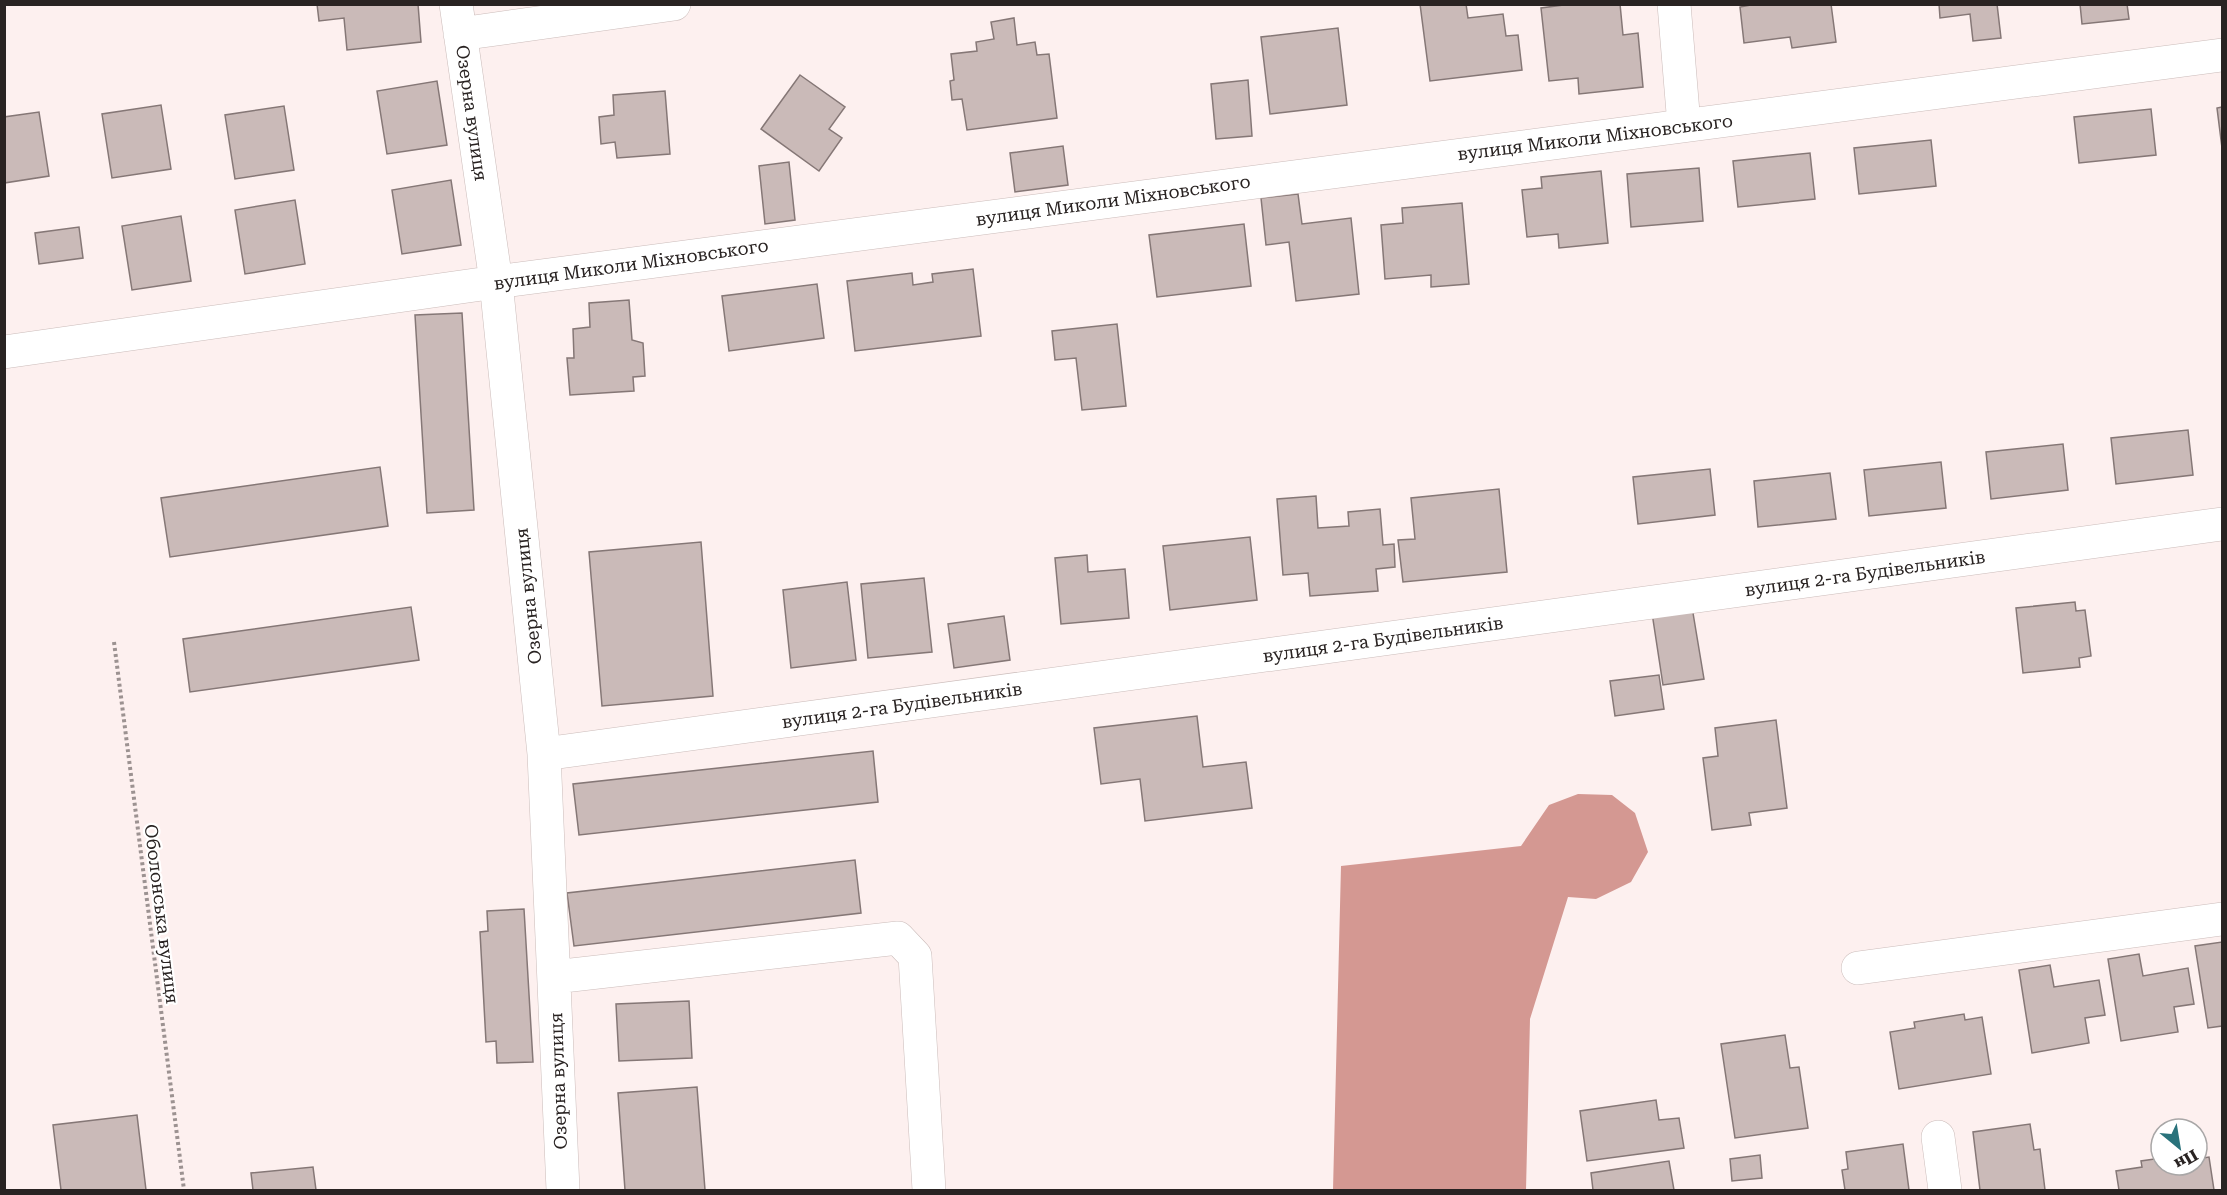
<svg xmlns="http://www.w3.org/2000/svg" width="2227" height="1195" font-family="'Roboto Serif',serif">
	<rect width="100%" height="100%" fill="#fdf0ef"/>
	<!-- water -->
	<path fill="#d49892" d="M1578,794L1612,795L1635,813L1648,852L1631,882L1596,899L1568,897L1530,1019L1526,1190H1333L1341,866L1521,846L1549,805Z"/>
	<!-- building -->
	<path fill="#cabab8" stroke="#857776" stroke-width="1.5" d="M317,4H418L421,42L347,50L344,18L319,21Z
		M1420,4H1466L1468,18L1503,14L1506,36L1518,35L1522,70L1430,81Z
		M1571,4H1620L1623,35L1638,33L1643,87L1579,94L1578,78L1549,81L1541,8Z
		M1756,4H1831L1836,42L1792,48L1790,37L1744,43L1740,7Z
		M1939,4H1997L2001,38L1973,41L1970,14L1940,18Z
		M2080,4H2127L2129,19L2082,24Z
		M1014,18L1017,45L1035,42L1037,55L1049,54L1057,118L967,130L962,99L952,100L950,81L954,80L951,54L977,51L976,42L994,39L991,22Z
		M1338,28L1347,105L1270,114L1261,37Z
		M800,75L845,107L829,129L842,138L819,171L761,129Z
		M1248,80L1252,136L1216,139L1211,84Z
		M437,81L447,145L387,154L377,91Z
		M665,91L670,154L617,158L615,142L601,144L599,117L614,115L613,95Z
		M161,105L171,169L112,178L102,114Z
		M284,106L294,170L235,179L225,115Z
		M2222,107V148L2217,108Z
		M2151,109L2156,155L2079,163L2074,117Z
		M39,112L49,176L4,183V117Z
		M1931,140L1936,186L1859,194L1854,148Z
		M1063,146L1068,185L1015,192L1010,153Z
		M1810,153L1815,199L1738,207L1733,161Z
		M789,162L795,220L765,224L759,166Z
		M1699,168L1703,221L1631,227L1627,174Z
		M1601,171L1608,243L1559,248L1558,234L1527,237L1522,190L1542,188L1541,177Z
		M451,180L461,245L402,254L392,190Z
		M1298,194L1302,224L1351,218L1359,294L1296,301L1289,242L1266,245L1261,198Z
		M295,200L305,264L245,274L235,210Z
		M1462,203L1469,284L1431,287V275L1385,279L1381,225L1403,223L1402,208Z
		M181,216L191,281L132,290L122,226Z
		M1244,224L1251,286L1157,297L1149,235Z
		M79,227L83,258L39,264L35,233Z
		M973,269L981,336L855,351L847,281L912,273L913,285L933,282L932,274Z
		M817,284L824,338L729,351L722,296Z
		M629,300L632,340L643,343L645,376L633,377L634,391L570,395L567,358H574L573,329L590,327L589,303Z
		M462,313L474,510L427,513L415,315Z
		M1117,324L1126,406L1082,410L1076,358L1055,360L1052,331Z
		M2188,430L2193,475L2116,484L2111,438Z
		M2063,444L2068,490L1991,499L1986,452Z
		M1941,462L1946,508L1869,516L1864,470Z
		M380,467L388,526L170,557L161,498Z
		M1710,469L1715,515L1638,524L1633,477Z
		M1830,473L1836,519L1758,527L1754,481Z
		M1499,489L1507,572L1403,582L1398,540L1415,539L1411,498Z
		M1316,496L1318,528L1349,526L1348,512L1380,509L1383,545L1394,544L1395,567L1376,569L1378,591L1310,596L1308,573L1283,575L1277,499Z
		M1250,537L1257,600L1170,610L1163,546Z
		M701,542L713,696L602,706L589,552Z
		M1087,555L1088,572L1125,569L1129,618L1061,624L1055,558Z
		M924,578L932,652L868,658L861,584Z
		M847,582L856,660L791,668L783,590Z
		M2075,602L2076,611L2085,610L2091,656L2079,658L2080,667L2023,673L2016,608Z
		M411,607L419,660L190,692L183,639Z
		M1692,607L1704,679L1663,685L1652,613Z
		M1004,616L1010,660L954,668L948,624Z
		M1659,675L1664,709L1615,716L1610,681Z
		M1197,716L1203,767L1246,762L1252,808L1145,821L1140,779L1101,784L1094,728Z
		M1776,720L1787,808L1749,813L1751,825L1712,830L1703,758L1718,756L1715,728Z
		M873,751L878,802L579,835L573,784Z
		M855,860L861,913L574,946L567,893Z
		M524,909L533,1062L497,1063L496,1041L486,1042L480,932L488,931L487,911Z
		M2222,942V1026L2208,1028L2195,946Z
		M2139,954L2143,976L2188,968L2194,1004L2174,1007L2178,1032L2121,1041L2108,959Z
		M2050,965L2054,987L2099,980L2105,1015L2085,1018L2089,1043L2032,1053L2019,970Z
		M689,1001L692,1058L619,1061L616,1004Z
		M1964,1014L1965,1020L1982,1017L1991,1074L1899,1089L1890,1032L1915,1028L1914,1022Z
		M1785,1035L1790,1068L1799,1067L1808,1128L1735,1138L1721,1044Z
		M697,1087L705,1190H625L618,1093Z
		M1656,1100L1659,1120L1679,1118L1684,1148L1587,1161L1580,1111Z
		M137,1115L146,1190H61L53,1125Z
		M2030,1124L2034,1150L2040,1149L2045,1190H1980L1973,1132Z
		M1903,1144L1909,1190H1845L1842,1170L1848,1169L1846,1152Z
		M1760,1155L1762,1178L1732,1181L1730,1159Z
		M2209,1157L2214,1190H2119L2116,1171L2142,1167L2141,1161L2161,1158V1165H2197V1159Z
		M1669,1161L1674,1190H1593L1591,1173Z
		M313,1167L316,1190H253L251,1173Z"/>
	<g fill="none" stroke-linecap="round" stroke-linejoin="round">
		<!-- minor casing -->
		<g stroke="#cbbcba" stroke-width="34">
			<path id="minor" d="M456,4L496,282L544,754L563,1190
				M1674,4L1684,125
				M460,34L674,4
				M4,352L496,282L2222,55
				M544,754L2222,524
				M1858,968L2222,919
				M554,977L898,938L915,956L929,1190
				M1938,1137L1945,1190"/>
		</g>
		<!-- path -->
		<path stroke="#9c9291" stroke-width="4" stroke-dasharray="3 3" stroke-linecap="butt" d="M114,642L184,1190"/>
		<!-- minor -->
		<use href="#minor" stroke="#fff" stroke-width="33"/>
	</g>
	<g text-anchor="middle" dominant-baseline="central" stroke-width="4.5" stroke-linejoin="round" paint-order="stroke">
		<!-- street labels -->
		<g font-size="18" fill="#292322" stroke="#fff">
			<text transform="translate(472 113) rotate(82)">Озерна вулиця</text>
			<text transform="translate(1595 137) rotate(-7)">вулиця Миколи Міхновського</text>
			<text transform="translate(1113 200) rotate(-8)">вулиця Миколи Міхновського</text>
			<text transform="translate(631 264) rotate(-8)">вулиця Миколи Міхновського</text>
			<text transform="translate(1865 573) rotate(-8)">вулиця 2-га Будівельників</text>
			<text transform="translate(528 596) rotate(-96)">Озерна вулиця</text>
			<text transform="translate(1383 639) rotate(-8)">вулиця 2-га Будівельників</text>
			<text transform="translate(902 705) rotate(-8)">вулиця 2-га Будівельників</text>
			<text transform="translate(162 914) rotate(83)">Оболонська вулиця</text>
			<text transform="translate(558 1081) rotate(-92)">Озерна вулиця</text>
		</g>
	</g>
	<!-- border -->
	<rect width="2227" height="1195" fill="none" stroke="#292322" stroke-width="12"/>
	<!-- north arrow -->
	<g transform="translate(2179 1147) rotate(150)"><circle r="28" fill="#ffffff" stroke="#a9a7a7" stroke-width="1.5"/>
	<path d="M0-4.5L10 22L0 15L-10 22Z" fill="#29727b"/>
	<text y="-9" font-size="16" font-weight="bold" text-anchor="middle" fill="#292322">Пн</text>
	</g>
</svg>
